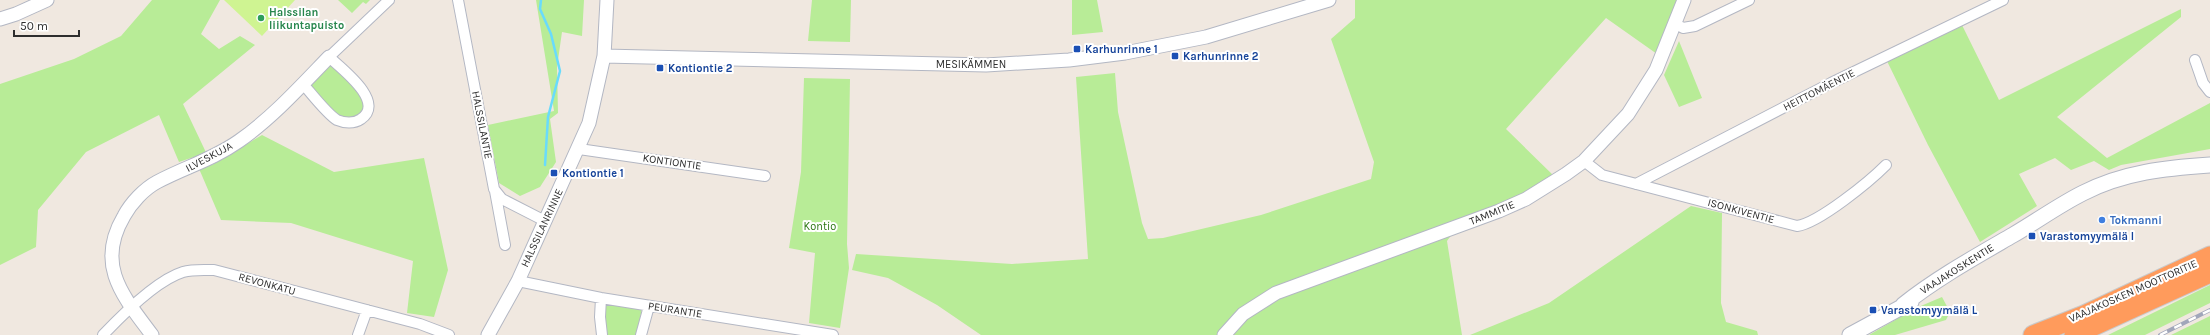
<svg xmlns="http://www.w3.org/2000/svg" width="2210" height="335" font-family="Karla,sans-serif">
	<rect width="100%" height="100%" fill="#f0e8e0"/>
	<!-- green -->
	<path fill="#b8ec97" d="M152,0H220L201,34L219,49L240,36L255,45L183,104L212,165L262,135L334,172L424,158L448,270L434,317L407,313L413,261L291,223L221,220L194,157L179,162L159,115L86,152L38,210L36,247L0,265V84L74,59L121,36Z
		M338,0H370L366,4L363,2L352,13Z
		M536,0H584L582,36L562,32L557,67L558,113L550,119L556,162L540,187L520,196L499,183L488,125L554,111Z
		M812,0H851L850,42L808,41Z
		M1072,0H1097L1103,32L1072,35Z
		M1355,0H1680L1657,54L1606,18L1506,129L1555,177L1524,196L1463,219L1447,241L1462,335H981L937,305L888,278L852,270L856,254L1012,264L1088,259L1076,77L1115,73L1118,112L1142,223L1148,239L1163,238L1261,215L1371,179L1374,162L1331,39L1355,18Z
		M2181,9V17L2057,117L2107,158L2210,103V149L2121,165L2109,170L2094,161L2071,170L2055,158L2019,174L2037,206L1980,242L1928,145L1885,57L1960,21L1999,100Z
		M1679,41L1702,98L1679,107L1664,75Z
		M329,57L360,86L367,113L345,122L303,84Z
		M804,78L850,79L847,244L849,268L840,328L809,323L815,253L789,248L801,172Z
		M1691,206L1722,213L1721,303L1726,322L1757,331L1758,335H1470L1549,303Z
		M2210,285V303L2145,335H2108Z
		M1942,297L1950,312L1946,320L1895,335H1869L1916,308Z
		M606,302L642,308L637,335H607L603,319Z
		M2210,316V335H2171Z"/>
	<!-- pitch -->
	<path fill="#cff492" d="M224,0H295L262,36Z"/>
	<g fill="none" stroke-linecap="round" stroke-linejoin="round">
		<!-- stream -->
		<path stroke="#69dbfc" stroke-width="2.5" d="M541,0L540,9L551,34L560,71L548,117L545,165"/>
		<!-- minor casing -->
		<g stroke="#b3b7c3" stroke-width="12">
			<path id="minor" d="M458,0L494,189L502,199L545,221
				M1674,23L1683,28L1695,26L1749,0
				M2195,60L2203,83L2210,92
				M303,84C311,93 327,114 337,120C344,123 354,124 361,119C386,102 342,69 329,57L389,0
				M579,149L765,176
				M1584,161L1602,175L1797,226C1819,223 1870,181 1886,165
				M1636,184L1831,83L2003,0
				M495,191L505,245
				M518,281L601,298L833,335
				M601,298L600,317L602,335
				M103,335C122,315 157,280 183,272C193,269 204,270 214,270L420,324L449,335
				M358,335L367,310
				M641,335L649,306"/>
		</g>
		<!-- tertiary casing -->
		<g stroke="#b3b7c3" stroke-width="15">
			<path id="tertiary" d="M0,19L16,14L47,0
				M604,56L986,65L1069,60L1125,53L1206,37L1329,0
				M152,335C123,296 95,265 124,216C131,203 144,189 157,182C185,167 212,160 239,141C272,118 301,86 329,57
				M488,335L518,281L589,123L604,56L607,0
				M1224,335L1243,314L1276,293L1499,211L1526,199L1566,174L1584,161L1628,114L1656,70L1684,0"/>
		</g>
		<!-- secondary casing -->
		<g stroke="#b3b7c3" stroke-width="17">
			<path id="secondary" d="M1903,305C1937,278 1975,257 2013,235C2037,221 2059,205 2083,193C2124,172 2166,168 2210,165
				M1850,335L1911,302"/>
		</g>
		<!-- motorway casing -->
		<g stroke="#c9c9c9" stroke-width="21">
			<path id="motorway" d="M2033,335L2084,315L2210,256
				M2074,335L2210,273"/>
		</g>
		<!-- minor -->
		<use href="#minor" stroke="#fff" stroke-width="10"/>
		<!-- tertiary -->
		<use href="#tertiary" stroke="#fff" stroke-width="13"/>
		<!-- secondary -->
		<use href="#secondary" stroke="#fff" stroke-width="15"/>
		<!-- motorway -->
		<use href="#motorway" stroke="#ff9b5c" stroke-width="19"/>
		<!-- rail casing -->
		<g stroke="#a1a6ba" stroke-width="4">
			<path id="rail" d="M2160,335L2210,310"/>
		</g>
		<!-- rail -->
		<use href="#rail" stroke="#fff" stroke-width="2.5" stroke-dasharray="8" stroke-linecap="butt"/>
	</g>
	<!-- markers -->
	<circle fill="#2e9e5b" stroke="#fff" stroke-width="1.5" cx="261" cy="18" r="4"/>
	<g fill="#1a4fb4" stroke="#fff" stroke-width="1.5">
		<rect x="1073" y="45" width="8" height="8" rx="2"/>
		<rect x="1171" y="52" width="8" height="8" rx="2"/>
		<rect x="656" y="64" width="8" height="8" rx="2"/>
		<rect x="550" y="169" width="8" height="8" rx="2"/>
		<rect x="2028" y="232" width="8" height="8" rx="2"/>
		<rect x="1869" y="306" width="8" height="8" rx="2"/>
	</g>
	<circle fill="#3f7fe0" stroke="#fff" stroke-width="1.5" cx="2102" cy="220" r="4"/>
	<g text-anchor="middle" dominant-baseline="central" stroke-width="4" stroke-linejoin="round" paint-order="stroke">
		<!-- leisure labels -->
		<g font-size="11" font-weight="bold" fill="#27864d" stroke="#fff" text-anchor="start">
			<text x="269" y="12">Halssilan<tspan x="269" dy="13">liikuntapuisto</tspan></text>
		</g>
		<!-- transit labels -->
		<g font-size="11" font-weight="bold" fill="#164399" stroke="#fff" text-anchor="start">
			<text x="1085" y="49">Karhunrinne 1</text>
			<text x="1183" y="56">Karhunrinne 2</text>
			<text x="668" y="68">Kontiontie 2</text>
			<text x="562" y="173">Kontiontie 1</text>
			<text x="2040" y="236">Varastomyymälä I</text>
			<text x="1881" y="310">Varastomyymälä L</text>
		</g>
		<!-- street labels -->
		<g font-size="11" fill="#2e2e2e" stroke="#fff">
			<text x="971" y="64">MESIKÄMMEN</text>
			<text transform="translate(1819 90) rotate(-27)">HEITTOMÄENTIE</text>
			<text transform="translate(482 125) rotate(79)">HALSSILANTIE</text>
			<text transform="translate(209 157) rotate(-28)">ILVESKUJA</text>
			<text transform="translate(672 162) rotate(8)">KONTIONTIE</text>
			<text transform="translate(1741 211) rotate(15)">ISONKIVENTIE</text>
			<text transform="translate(1492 213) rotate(-22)">TAMMITIE</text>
			<text transform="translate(542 228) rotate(-65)">HALSSILANRINNE</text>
			<text transform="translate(1957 269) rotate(-32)">VAAJAKOSKENTIE</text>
			<text transform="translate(267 284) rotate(15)">REVONKATU</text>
			<text transform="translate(2133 291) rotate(-24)">VAAJAKOSKEN MOOTTORITIE</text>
			<text transform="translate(675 310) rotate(9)">PEURANTIE</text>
		</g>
		<!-- shop labels -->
		<g font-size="11" font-weight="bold" fill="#366cbe" stroke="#fff" text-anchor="start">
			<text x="2110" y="220">Tokmanni</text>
		</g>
		<!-- park labels -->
		<g font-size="11" fill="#2c7613" stroke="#fff">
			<text x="820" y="226">Kontio</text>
		</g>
	</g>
	<!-- scale -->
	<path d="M14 30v6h65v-6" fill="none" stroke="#2e2e2e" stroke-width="2"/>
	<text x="20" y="30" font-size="12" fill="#2e2e2e" stroke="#ffffff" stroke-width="3" paint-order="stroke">50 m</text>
</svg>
